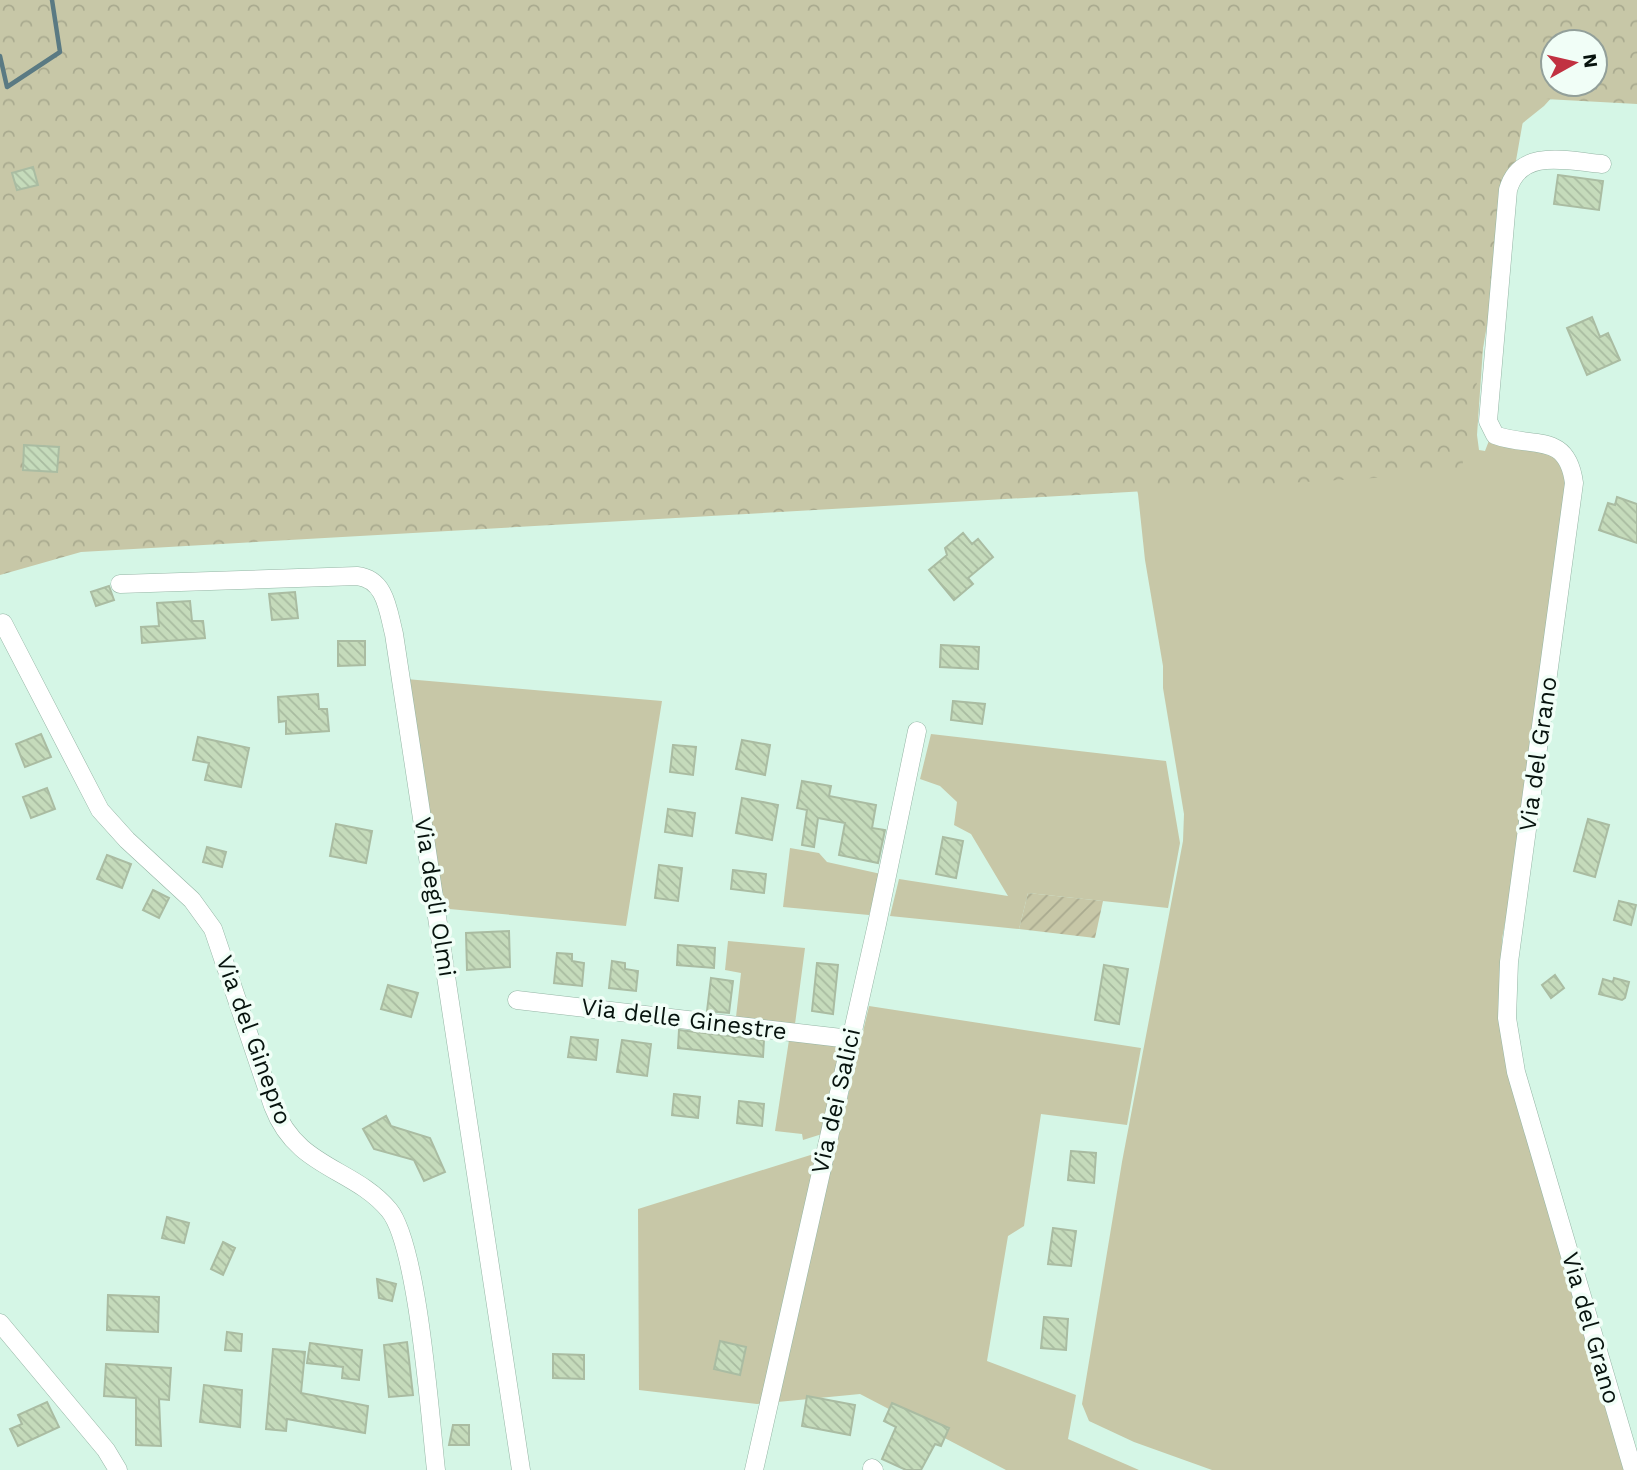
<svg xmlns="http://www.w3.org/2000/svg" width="1637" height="1470" font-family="'Work Sans',sans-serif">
	<defs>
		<pattern id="park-crowns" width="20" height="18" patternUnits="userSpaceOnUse" patternTransform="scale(1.75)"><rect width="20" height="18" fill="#c7c7a7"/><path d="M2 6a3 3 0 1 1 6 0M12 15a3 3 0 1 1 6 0" fill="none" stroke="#a9aa8f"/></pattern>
		<pattern id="garden-furrows" width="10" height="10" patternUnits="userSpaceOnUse" patternTransform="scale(1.75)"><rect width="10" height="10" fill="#c7c7a7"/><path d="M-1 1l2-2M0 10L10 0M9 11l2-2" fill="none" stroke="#a9aa8f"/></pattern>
		<pattern id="building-back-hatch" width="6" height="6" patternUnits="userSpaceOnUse" patternTransform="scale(1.75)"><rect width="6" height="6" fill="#c5dbbb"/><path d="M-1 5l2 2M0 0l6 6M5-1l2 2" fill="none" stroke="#a8bba0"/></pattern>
	</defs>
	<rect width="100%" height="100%" fill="#d5f6e6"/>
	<!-- grass -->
	<path fill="#c7c7a7" d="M1553,42V84H1564L1544,106L1504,138L1492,217L1477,435L1479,450L1485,451L1490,438L1522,435L1563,462L1567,482L1516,864L1502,939L1501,984L1627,1470H1212L1134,1442L1089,1421L1082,1404L1122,1162L1183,841L1184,814L1163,688V666L1145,560L1138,494L1125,442Z
		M406,679L662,701L626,926L439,908Z
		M931,734L1166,761L1180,843L1168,908L1028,893L1019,929L890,916L899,879L1008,896L971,834L954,825L957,802L940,786L920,779Z
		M790,848L819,853L827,862L881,874L869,915L783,907Z
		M728,941L805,948L795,1024L736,1017L741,973L725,970Z
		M869,1006L1141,1048L1127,1125L1041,1114L1024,1226L1008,1236L987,1361L1076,1395L1068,1439L1139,1470H1006L860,1394L757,1404L639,1390L638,1209L836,1147Z
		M789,1040L842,1047L822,1134L803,1140L802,1134L775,1131Z"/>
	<!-- park -->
	<path fill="url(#park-crowns)" fill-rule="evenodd" d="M0,0H1637V104L1527,98L1461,473L81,552L0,575ZM1553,42H1595V84H1553Z"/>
	<!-- garden -->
	<path fill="url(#garden-furrows)" d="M1028,893L1103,901L1095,938L1019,929Z"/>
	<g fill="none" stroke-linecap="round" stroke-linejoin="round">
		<!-- stream -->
		<path stroke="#5a7a83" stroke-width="4.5" d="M0,56L7,87L60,52L52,0"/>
	</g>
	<!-- building -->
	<path fill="url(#building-back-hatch)" stroke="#aabca2" stroke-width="2" d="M33,167L38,185L17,190L12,173Z
		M1558,175L1603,181L1599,210L1554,204Z
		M1592,317L1600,337L1608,333L1620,360L1587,375L1567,328Z
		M24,445L59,447L57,472L23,470Z
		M1617,497L1637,504V543L1599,530L1608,503L1615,505Z
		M963,533L972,544L978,539L993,557L968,578L973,584L954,600L929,570L947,555L945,548Z
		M109,586L114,600L96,606L91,592Z
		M295,592L298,618L272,620L269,594Z
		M190,601L192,621H203L205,638L142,643L141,627L159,626L157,603Z
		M338,641H365V665L338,666Z
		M941,645L979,647L978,669L940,667Z
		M318,694L319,709H327L329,731L286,734V721L279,722L278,697Z
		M953,701L985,704L982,724L951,720Z
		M41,734L51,757L25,767L16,744Z
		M198,737L249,748L241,787L205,780L209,763L193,760Z
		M742,740L770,745L765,775L736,769Z
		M673,745L696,747L693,775L670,772Z
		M802,781L831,786L829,796L876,805L872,828L885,830L878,863L839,855L845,823L818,818L814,847L802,845L807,810L797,808Z
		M47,788L55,809L31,818L23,797Z
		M742,798L778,805L772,840L736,833Z
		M668,809L695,813L692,836L665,832Z
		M1588,819L1609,825L1595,877L1574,871Z
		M336,824L372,831L366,863L330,856Z
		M943,837L963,841L956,878L936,874Z
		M207,847L226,852L222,867L203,862Z
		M107,855L131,864L122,888L97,879Z
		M659,865L682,868L678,901L655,898Z
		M733,870L766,874L764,893L731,889Z
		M153,890L169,898L159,918L143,910Z
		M1619,901L1636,905L1631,925L1614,920Z
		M509,931L510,967L467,970L466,933Z
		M678,945L715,948L714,968L677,965Z
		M557,953L572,954V961L584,963L582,986L554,983Z
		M612,961L625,963V969L638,971L636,991L609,988Z
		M817,963L838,965L833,1014L812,1011Z
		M1104,965L1128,969L1119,1024L1095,1020Z
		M1555,975L1564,988L1551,998L1542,985Z
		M711,978L733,981L729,1013L707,1011Z
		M1614,978L1629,982L1625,998L1622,1000L1599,994L1603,979L1613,982Z
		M388,985L418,993L411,1017L381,1009Z
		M679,1030L764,1040L763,1057L678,1048Z
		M571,1037L598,1040L596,1060L568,1057Z
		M622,1040L651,1044L647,1076L617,1072Z
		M674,1094L700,1097L698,1118L672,1115Z
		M739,1101L764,1104L762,1126L737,1123Z
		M386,1116L391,1126L430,1138L445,1172L424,1181L414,1160L374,1149L363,1129Z
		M1071,1151L1096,1153L1094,1183L1068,1180Z
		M167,1217L189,1223L184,1243L162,1238Z
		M1053,1228L1076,1231L1071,1266L1048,1264Z
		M223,1242L235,1248L223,1275L211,1269Z
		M377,1279L396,1284L392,1301L379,1298Z
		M108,1295L159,1297L158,1332L107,1330Z
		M1044,1317L1068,1319L1066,1350L1041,1348Z
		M227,1332L242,1334L241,1351L225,1350Z
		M720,1341L746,1347L740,1375L714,1369Z
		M407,1342L413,1395L389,1397L384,1345Z
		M310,1343L362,1350L359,1380L342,1378L343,1367L307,1363Z
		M273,1349L305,1352L301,1393L368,1406L365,1433L287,1419L286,1431L266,1429Z
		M553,1354L584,1355V1379L553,1378Z
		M106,1364L171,1368L169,1400L159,1399L161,1446L136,1445V1398L104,1396Z
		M204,1385L242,1390L240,1427L200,1422Z
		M807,1396L855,1405L850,1435L802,1426Z
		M47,1402L59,1427L18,1446L10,1429L22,1424L18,1415Z
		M892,1403L949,1428L941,1446L935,1444L921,1470H906L882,1459L896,1427L884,1421Z
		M453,1425H469V1445H449Z"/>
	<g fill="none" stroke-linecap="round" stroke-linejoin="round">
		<!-- minor casing -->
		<g stroke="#95b5a5" stroke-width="19">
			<path id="minor" d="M1602,164C1568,161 1520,147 1508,190L1488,421L1495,435C1531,449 1567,430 1574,483L1509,962L1507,1018L1516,1072L1633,1470
				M120,584L357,576C386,579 388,611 394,634L521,1470
				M3,623L100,810L127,840L192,900L213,929L273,1106C297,1169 353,1167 389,1210C418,1245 430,1417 436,1470
				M517,1000L850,1039
				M0,1323L106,1450L118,1470
				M872,1468L874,1470
				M754,1470L877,924L917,731"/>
		</g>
		<!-- minor -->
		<use href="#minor" stroke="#fff" stroke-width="18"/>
	</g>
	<g text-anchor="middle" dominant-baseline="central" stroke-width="7" stroke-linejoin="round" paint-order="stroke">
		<!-- street labels -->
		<g font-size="24" fill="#07130e" stroke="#f1fef7">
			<text transform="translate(1538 754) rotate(-82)">Via del Grano</text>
			<text transform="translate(435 897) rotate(81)">Via degli Olmi</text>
			<text transform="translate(684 1019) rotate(7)">Via delle Ginestre</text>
			<text transform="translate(254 1040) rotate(70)">Via del Ginepro</text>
			<text transform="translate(836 1101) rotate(-77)">Via dei Salici</text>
			<text transform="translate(1591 1328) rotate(74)">Via del Grano</text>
		</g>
	</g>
	<!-- north arrow -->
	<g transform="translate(1574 63) rotate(82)"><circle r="33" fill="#f1fef7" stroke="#93a09a" stroke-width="2"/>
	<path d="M0-5L12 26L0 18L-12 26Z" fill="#c13141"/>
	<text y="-10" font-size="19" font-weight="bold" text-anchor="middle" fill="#07130e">N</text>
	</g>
</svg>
